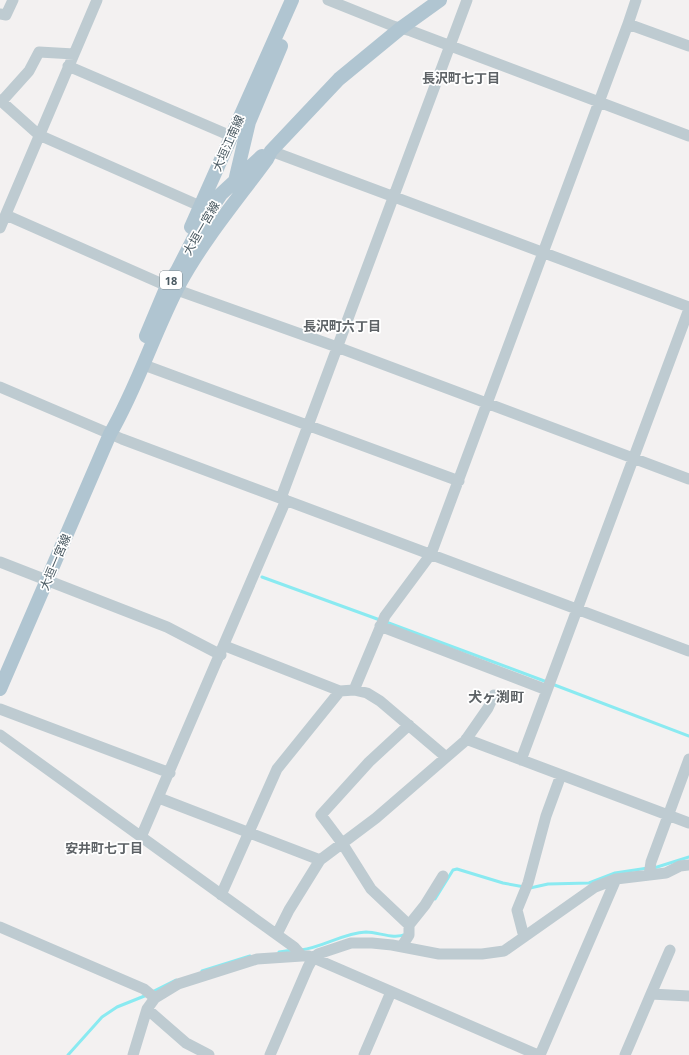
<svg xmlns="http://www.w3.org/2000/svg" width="689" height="1055" font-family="'Open Sans','Noto Sans JP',sans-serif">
	<rect width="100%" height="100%" fill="#f3f1f1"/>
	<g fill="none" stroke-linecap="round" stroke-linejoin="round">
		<!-- stream -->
		<path stroke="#8aeaf1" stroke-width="3" d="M262,577L380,620
			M386,622L547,682
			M552,684L689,736
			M654,868L689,857
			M435,899L453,870L457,869L503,883L530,888L548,884L589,883L615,873L648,868
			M301,950C324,947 343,933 366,932C379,932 394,940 406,934
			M279,952L293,950
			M202,971L250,956
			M152,992L176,980
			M68,1055L102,1017L117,1007L147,995"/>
		<!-- minor -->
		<path stroke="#becbd1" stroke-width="11" d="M328,0L393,26L411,31L689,136
			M0,14L6,15L13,0
			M628,24L636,0
			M68,66L231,136
			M0,100L39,135L200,206
			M2,101L29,71L39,52L74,54
			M271,151L689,307
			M6,215L167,286
			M0,228L97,0
			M177,290L337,347L689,479
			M144,365L459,481
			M0,387L122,439L689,651
			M281,498L467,0
			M0,562L167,627L221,655
			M380,626L547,690
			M225,646L340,691
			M354,690L385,616L431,554L628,24L689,46
			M0,709L170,773
			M0,735L294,947L302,956
			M466,739L689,823
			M521,760L689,309
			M159,798L320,860
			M141,837L286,500
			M649,875L651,862L689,759
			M221,895L277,769L340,691L354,690L367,693L380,701L446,757
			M409,925L371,889L342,843L321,815L369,762L409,725
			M0,927L144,989L155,998
			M277,934L289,910L320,860L376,818L465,741L488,708L494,695
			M524,937L517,910L528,883L546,816L561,775
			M402,946L409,935V925L425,905L443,876
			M651,994L670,950
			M147,1009L186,1043L209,1055
			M133,1055L147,1009L155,998L178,984L257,959L302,956H309L538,1055
			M270,1055L308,967L313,958L318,954L351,943H372L392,945L439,954H482L504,951L595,887L616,879L666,873L680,866L689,865
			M364,1055L391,992
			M540,1055L616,879
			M625,1055L651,994L689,996"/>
		<!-- major -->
		<path stroke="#b0c5d1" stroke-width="14" d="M235,181L249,122L281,46
			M191,227L292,0
			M146,336L167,286L177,271L201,224L221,194L262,156
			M0,689L110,434C138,386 154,332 180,283C204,239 237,200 267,159L271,151L339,79L401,28L440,0"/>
	</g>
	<g text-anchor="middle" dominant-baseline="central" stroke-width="3.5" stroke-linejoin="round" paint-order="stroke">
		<!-- shield labels -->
		<rect fill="#fff" stroke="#7f8a90" stroke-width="1" x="160" y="271" width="22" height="18" rx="3"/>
		<g font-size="11" font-weight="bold" fill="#485860">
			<text x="171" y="280">18</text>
		</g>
		<!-- street labels -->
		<g font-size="12" fill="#485860" stroke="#fff">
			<text transform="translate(228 143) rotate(-66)">大垣江南線</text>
			<text transform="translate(201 228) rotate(-60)">大垣一宮線</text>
			<text transform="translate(55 562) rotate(-67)">大垣一宮線</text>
		</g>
		<!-- neighbourhood labels -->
		<g font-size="13" font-weight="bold" fill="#5d6266" stroke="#fff">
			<text x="461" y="78">長沢町七丁目</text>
			<text x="342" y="326">長沢町六丁目</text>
			<text x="104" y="848">安井町七丁目</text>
		</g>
		<!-- quarter labels -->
		<g font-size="14" font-weight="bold" fill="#5d6266" stroke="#fff">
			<text x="496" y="696">犬ヶ渕町</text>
		</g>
	</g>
</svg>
